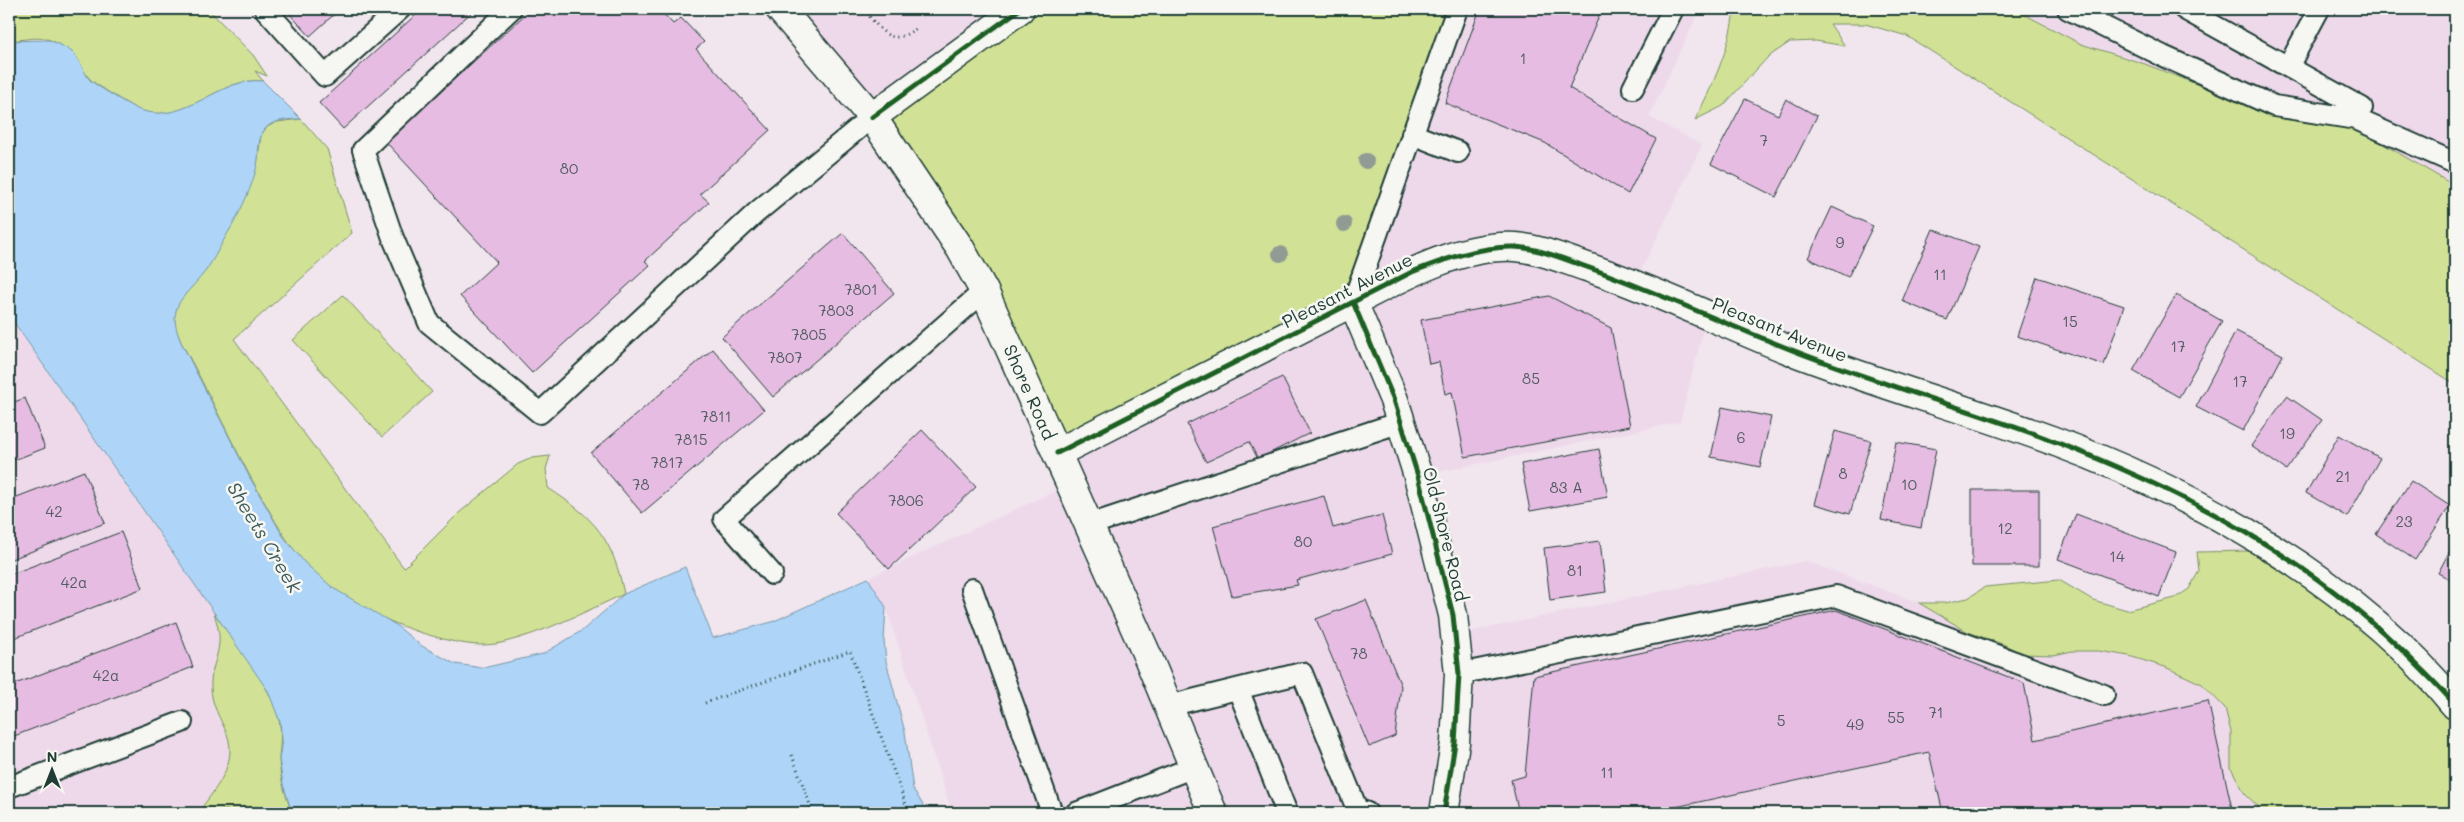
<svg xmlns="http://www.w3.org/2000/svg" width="2464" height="822" font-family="Mali,sans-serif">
	<rect width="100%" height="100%" fill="#f1e5ee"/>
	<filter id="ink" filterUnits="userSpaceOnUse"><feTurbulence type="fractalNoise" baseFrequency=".02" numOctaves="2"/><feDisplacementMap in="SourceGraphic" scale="10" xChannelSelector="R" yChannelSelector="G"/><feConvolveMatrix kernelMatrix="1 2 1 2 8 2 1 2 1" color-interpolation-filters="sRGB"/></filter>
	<g filter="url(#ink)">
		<!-- built -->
		<path fill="#eed9eb" d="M780,9H1021L873,122Z
			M1457,9H1700L1649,117L1702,145L1635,283L1707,315L1680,422L1419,476L1455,635L1806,561L2023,641L2127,610L2374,813H952L886,607L868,578L1070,484L1057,453Z
			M2014,9H2455V186L2145,64L2081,44Z
			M9,316L268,691L283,784L292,813H9Z"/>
		<!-- green -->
		<path fill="#d1e296" stroke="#789065" d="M9,9H208L253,55L267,76L255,71L263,81C218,76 189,125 141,111C135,109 93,83 90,79C75,61 75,50 50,40C39,36 21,40 9,41Z
			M1021,9H1457L1353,303L1057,453L984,291L873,122Z
			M1734,9H2014L2081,44L2145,64L2245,103L2354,127L2455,186V384L1907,36L1865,24H1830L1845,46L1816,41L1790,42L1768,57L1723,106L1695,120C1713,84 1730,49 1734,9Z
			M301,119L327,149L352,233L234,339L404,568L459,513L518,464L532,458L550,456L546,469L548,488C595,518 613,539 624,594C584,612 544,633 501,643C473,649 446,640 419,632C378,619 334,594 304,562C286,542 274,519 261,496C232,445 209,392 181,342L176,330L174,316L179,301L206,270L257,165L261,135L267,127L277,122Z
			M343,295L432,392L382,437L293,340Z
			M2251,551L2273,557L2455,705V813H2276L2262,810L2245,794L2231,768V732L2225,708L2202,684L2165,667L2129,656L2099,651H2072L2054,655L2022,654L2005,645L1968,632L1919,603H1945L1968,598L1985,587L2059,580L2093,600L2127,610L2175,598L2189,589L2199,571L2197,552Z
			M214,613C236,644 270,683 279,720C282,733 280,745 279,758C279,776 286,796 292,813H226L228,810H200C216,788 238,763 227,734C221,719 211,705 211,687C210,671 218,658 219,643C220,633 217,623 214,613Z"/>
		<!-- water -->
		<path fill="#aed4f7" stroke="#7598a9" d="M49,40C56,43 66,47 72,52C81,60 83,73 91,81C97,86 133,108 140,110C186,126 219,76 263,81L301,119C290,119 272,120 265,129C256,141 260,153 257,166C252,187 242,208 232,226C223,240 216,256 207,269C187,297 164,303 181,342L249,476L283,536L305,563L333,588L396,625L420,645L455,664L483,668L543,654L583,630L624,594L685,567L713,638L772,622L868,578L886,607L884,641L886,661L905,732L913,789L928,813H292L283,784L279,759L282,740L280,722L268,691L9,315V41Z"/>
		<!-- building -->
		<path fill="#e6bce3" stroke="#1f3d34" d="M285,9H340L310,36Z
			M422,9H475L343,129L319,103Z
			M531,9H659L673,24L681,18L704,42L696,49L770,130L700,194L709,202L645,261L650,265L532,373L460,296L497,262L386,142Z
			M1480,9H1602L1569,88L1656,139L1628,194L1545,143L1445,103Z
			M1745,99L1778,115L1786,99L1817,116L1776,197L1711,164Z
			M1832,207L1873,226L1848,277L1808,258Z
			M1933,229L1979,247L1947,320L1902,301Z
			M843,233L894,293L773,397L722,337Z
			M2037,277L2124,306L2104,365L2017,336Z
			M2176,295L2222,321L2179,397L2133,371Z
			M1549,296L1611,328L1630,426L1465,457L1452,392L1445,394L1439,362L1429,364L1421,320Z
			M2236,331L2283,355L2243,431L2196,407Z
			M713,349L764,410L642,513L591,453Z
			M1282,377L1310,433L1258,459L1249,442L1206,462L1187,424Z
			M2287,396L2322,420L2286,470L2251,446Z
			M25,398L45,448L9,462V404Z
			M1722,407L1771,417L1760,467L1711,457Z
			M922,430L976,487L889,569L836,513Z
			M1835,431L1871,441L1850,514L1815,504Z
			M2339,435L2380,458L2347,517L2306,493Z
			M1896,442L1936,449L1921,528L1881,520Z
			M1599,449L1608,497L1530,511L1521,464Z
			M84,471L105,523L9,560V500Z
			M2411,481L2450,506L2415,560L2376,534Z
			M1972,490H2039V566H1972Z
			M1324,496L1333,528L1382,515L1392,554L1296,580L1298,585L1232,596L1213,526Z
			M2076,514L2176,552L2159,597L2058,559Z
			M121,532L143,588L9,640V575Z
			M1600,541L1606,592L1550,600L1544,548Z
			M2455,541V582L2438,573Z
			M1366,600L1401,686L1395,736L1369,747L1316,619Z
			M1836,610L2024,683L2035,740L2208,701L2233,813H1943L1929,752L1648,813H1519L1511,780L1525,776L1534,676Z
			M176,622L193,667L9,738V683L10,686Z"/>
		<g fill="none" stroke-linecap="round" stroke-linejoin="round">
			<!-- lane casing -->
			<g stroke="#1f3d34" stroke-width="24">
				<path id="lane" d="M265,9L325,76L400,9
					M511,9L363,150L393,238L429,323L540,413L757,212L872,117
					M2068,9L2163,56L2274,106L2356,119L2455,163
					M2184,9L2362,108
					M2288,67L2319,9
					M1633,88L1673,9
					M1412,134L1458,152
					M1353,302L1457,9
					M1089,525L1401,422
					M772,574L724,519L984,291
					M972,589L1052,813
					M1459,674L1836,596L2104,695
					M1238,689L1287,813
					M1168,706L1302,673L1357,809L1367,813
					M9,787L182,722
					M1076,813L1194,767"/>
			</g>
			<!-- street casing -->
			<g stroke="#1f3d34" stroke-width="31">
				<path id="street" d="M872,117L1020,9
					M1353,302C1400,278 1460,244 1515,247C1540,249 1563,259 1587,267C1655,290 1720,322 1787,349C1874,383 1964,408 2051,440C2195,493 2358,584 2455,705"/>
			</g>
			<!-- secondary casing -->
			<g stroke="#1f3d34" stroke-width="31">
				<path id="secondary" d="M780,9L872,117L960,248L984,291L1147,655L1213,813
					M1057,453L1353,302L1394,400L1418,476L1453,615L1459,674L1455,743L1444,813"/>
			</g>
			<!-- path -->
			<path stroke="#1f3d34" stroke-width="3" stroke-dasharray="1 4" stroke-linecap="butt" d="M863,9C883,31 889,49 918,27
				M705,703L850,651L909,813
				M792,755L813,813"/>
			<!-- lane -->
			<use href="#lane" stroke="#f6f6f2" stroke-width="20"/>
			<!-- street -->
			<use href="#street" stroke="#f6f6f2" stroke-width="28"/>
			<!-- secondary -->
			<use href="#secondary" stroke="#f6f6f2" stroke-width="28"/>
			<!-- cycleway casing -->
			<g stroke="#f6f6f2" stroke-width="8">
				<path id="cycleway" d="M872,117L1020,9
					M1353,302L1394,400L1418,476L1453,615L1459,674L1455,743L1444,813
					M1057,453L1412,272C1443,260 1480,246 1514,247C1537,248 1559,257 1581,265C1648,288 1711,318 1777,344C1867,381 1962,406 2053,441C2187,492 2314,560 2415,663C2429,677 2443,690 2455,705"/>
			</g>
			<!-- cycleway -->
			<use href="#cycleway" stroke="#1b5e20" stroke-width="5"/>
		</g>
		<!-- trees -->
		<g fill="#919b93">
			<circle cx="1366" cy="161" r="8"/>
			<circle cx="1344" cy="224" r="8"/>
			<circle cx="1280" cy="254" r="8"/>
		</g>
	</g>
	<g text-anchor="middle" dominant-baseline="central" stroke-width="5" stroke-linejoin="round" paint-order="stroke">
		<!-- number labels -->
		<g font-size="15" fill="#515d60">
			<text x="1523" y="58">1</text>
			<text x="1764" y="140">7</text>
			<text x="569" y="168">80</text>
			<text x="1840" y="242">9</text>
			<text x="1940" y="274">11</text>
			<text x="861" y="289">7801</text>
			<text x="836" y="310">7803</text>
			<text x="2070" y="321">15</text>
			<text x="809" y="334">7805</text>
			<text x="2178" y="346">17</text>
			<text x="785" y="357">7807</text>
			<text x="1531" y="378">85</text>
			<text x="2240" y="381">17</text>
			<text x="716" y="416">7811</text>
			<text x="2287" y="433">19</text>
			<text x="1741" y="437">6</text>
			<text x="691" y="439">7815</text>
			<text x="667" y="462">7817</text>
			<text x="1843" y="473">8</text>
			<text x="2343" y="476">21</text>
			<text x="641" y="484">78</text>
			<text x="1909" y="484">10</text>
			<text x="1566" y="487">83 A</text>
			<text x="906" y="500">7806</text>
			<text x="54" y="511">42</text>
			<text x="2404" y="521">23</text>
			<text x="2005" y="528">12</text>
			<text x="1303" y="541">80</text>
			<text x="2117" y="556">14</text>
			<text x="1575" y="570">81</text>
			<text x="74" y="582">42a</text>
			<text x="1359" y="653">78</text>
			<text x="106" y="675">42a</text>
			<text x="1936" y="712">71</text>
			<text x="1896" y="717">55</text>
			<text x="1781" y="720">5</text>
			<text x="1855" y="724">49</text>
			<text x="1607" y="772">11</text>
		</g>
		<!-- street labels -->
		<g font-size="18" fill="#1f3d34" stroke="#f6f6f2">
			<text transform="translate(1347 290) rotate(-27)">Pleasant Avenue</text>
			<text transform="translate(1780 329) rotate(22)">Pleasant Avenue</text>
			<text transform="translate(1030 392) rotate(66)">Shore Road</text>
			<text transform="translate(1446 534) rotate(76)">Old Shore Road</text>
		</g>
		<!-- water labels -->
		<g font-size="19" font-style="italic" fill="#3c5b5b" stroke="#f6f6f2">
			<text transform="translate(265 537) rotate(59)">Sheets Creek</text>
		</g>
	</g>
	<!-- margin -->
	<rect width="2464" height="822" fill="none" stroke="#f6f6f2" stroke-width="30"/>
	<rect x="15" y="15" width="2434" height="792" fill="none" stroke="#1f3d34" stroke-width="2" filter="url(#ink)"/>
	<!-- north arrow -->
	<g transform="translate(52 770)" stroke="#f6f6f2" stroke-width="4" paint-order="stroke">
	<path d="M0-4L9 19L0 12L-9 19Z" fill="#1f3d34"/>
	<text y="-8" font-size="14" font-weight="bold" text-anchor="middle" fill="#1f3d34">N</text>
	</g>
</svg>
